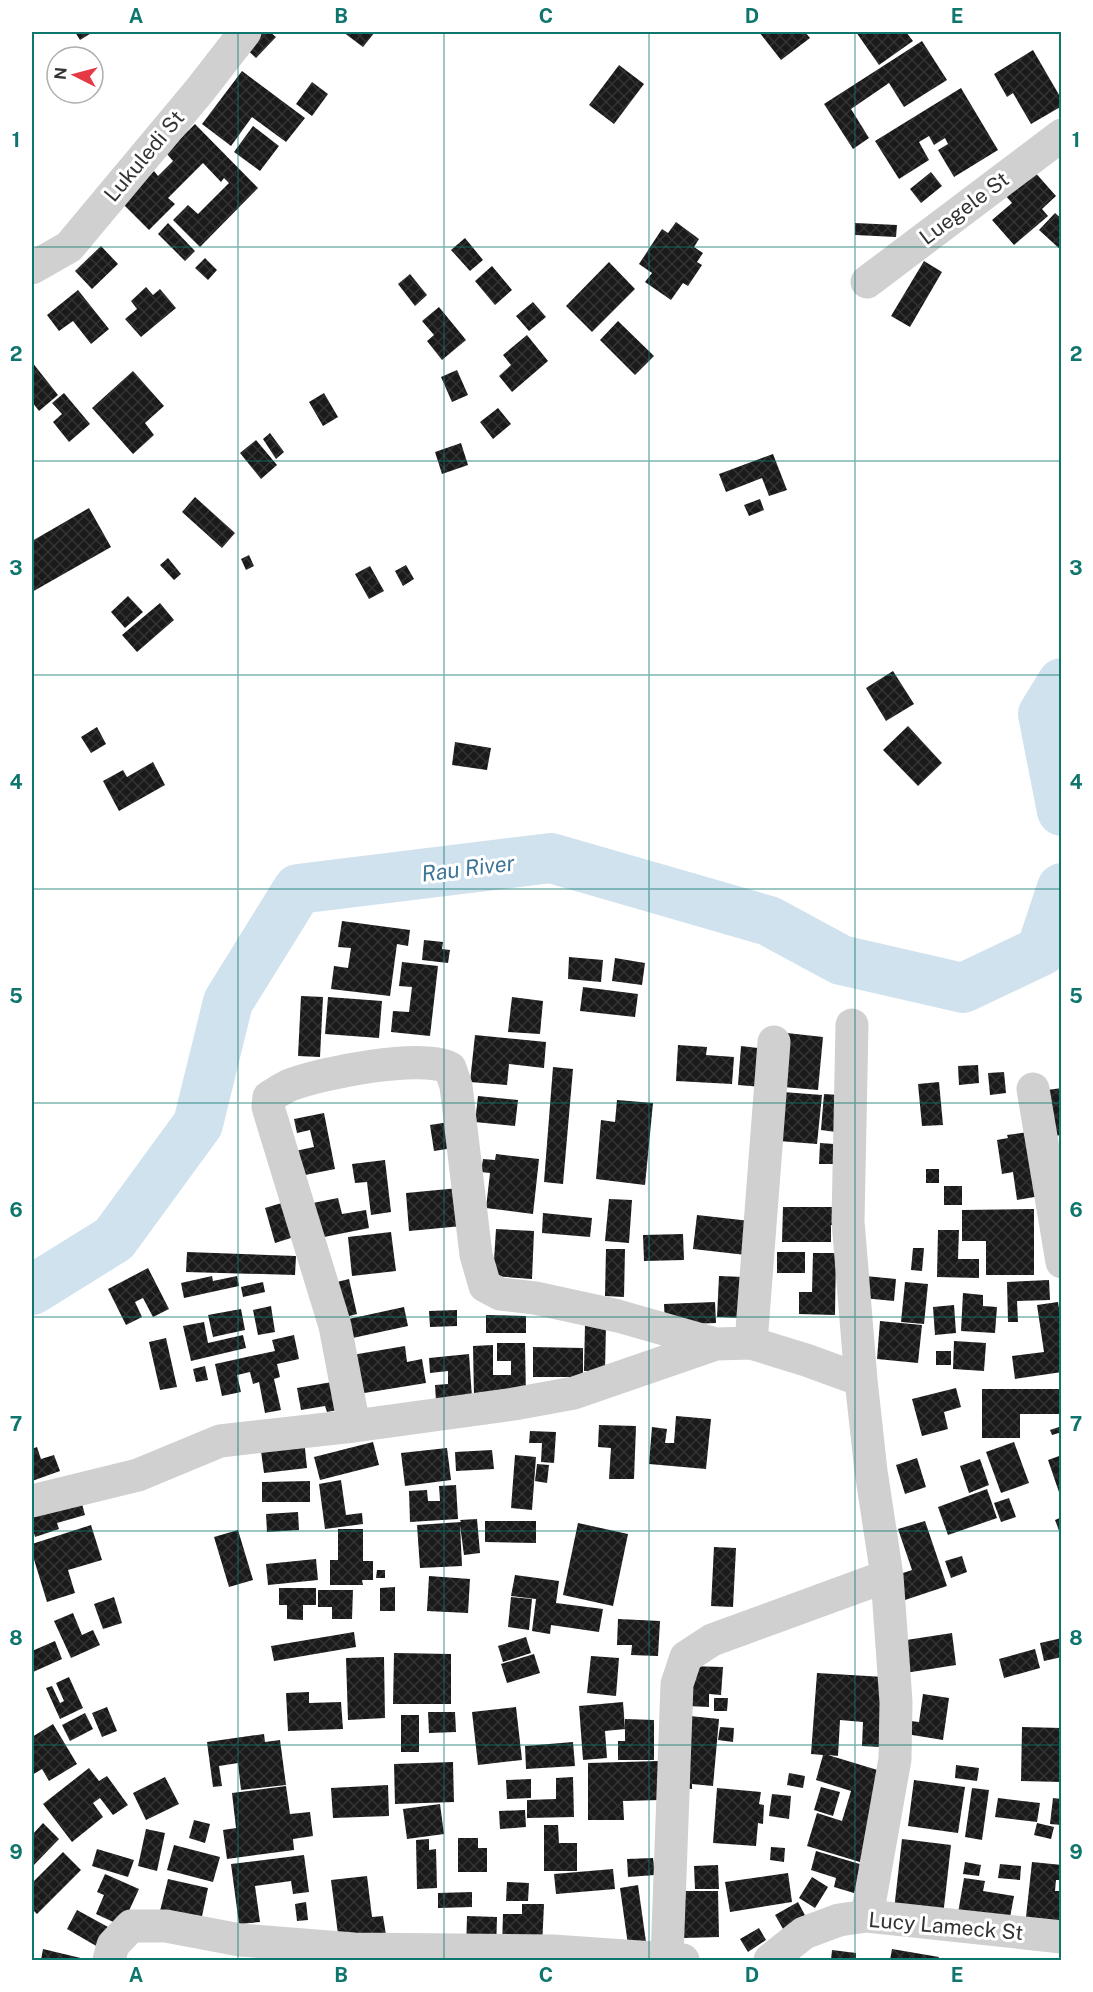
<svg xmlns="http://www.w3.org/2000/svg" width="1093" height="1992" font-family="'Public Sans',sans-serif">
	<defs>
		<pattern id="building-cross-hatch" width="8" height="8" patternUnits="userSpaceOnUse" patternTransform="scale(1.5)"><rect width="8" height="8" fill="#1a1a1a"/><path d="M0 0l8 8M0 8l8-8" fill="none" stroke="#333"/></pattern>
	</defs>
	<rect width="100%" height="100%" fill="#fff"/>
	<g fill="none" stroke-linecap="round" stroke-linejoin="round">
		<!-- river -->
		<path stroke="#cfe2ee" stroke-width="50" d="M1062,683L1043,714L1062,811
			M32,1290L114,1239L198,1124L228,1002L298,889L551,858L769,921L841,960L963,988L1041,951L1062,888"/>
	</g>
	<!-- building -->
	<path fill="url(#building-cross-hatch)" d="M75,32H93L80,40Z
		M254,32H270L276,37L256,58L242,45Z
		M343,32H375L363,47Z
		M759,32H805L810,38L781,60Z
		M856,32H906L913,41L879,65Z
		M922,41L947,80L904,107L889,83L851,109L869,138L853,149L824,104Z
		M1033,50L1062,100V106L1031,124L1013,93L1007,97L994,74Z
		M619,65L644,84L614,124L589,105Z
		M242,71L305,118L286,142L252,117L231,146L202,124Z
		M312,82L328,94L312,116L296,104Z
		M961,88L998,150L954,177L938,150L948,144L945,138L934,145L929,136L919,142L929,160L899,179L875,141Z
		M195,124L258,188L200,247L173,220L188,205L198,214L229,183L224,178L221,182L203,163L168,198L175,204L149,230L122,203L154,171L158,176L173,161L166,153Z
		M253,126L279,146L260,171L234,152Z
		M1033,170L1056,196L1042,209L1048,216L1014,245L992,220L1012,203L1005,195Z
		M931,172L942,186L921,203L910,189Z
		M1055,213L1062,219V251L1039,230Z
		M676,222L699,239L694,247L703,253L697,262L702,265L688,286L683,283L671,300L645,282L652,273L639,264L662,229L668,233Z
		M168,223L195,251L185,261L158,234Z
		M855,223L897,225L896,237L855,235Z
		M465,238L483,260L470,271L451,250Z
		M101,246L118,264L92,289L75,271Z
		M205,258L217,270L208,280L195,268Z
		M924,261L942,272L910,327L891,316Z
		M609,262L635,289L592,332L566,306Z
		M492,266L512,290L495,305L475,281Z
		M410,274L427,295L415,306L398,284Z
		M146,287L153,295L160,289L176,308L141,337L125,319L137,309L131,301Z
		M78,290L109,329L91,344L73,321L59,331L47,315Z
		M533,302L546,317L529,331L516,316Z
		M439,307L466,340L442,360L427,341L434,335L422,321Z
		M618,321L654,356L635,375L600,340Z
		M527,335L548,361L512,392L499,376L511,365L503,355Z
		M32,362L58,395L39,411L32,402Z
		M457,370L468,395L452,402L441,377Z
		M133,371L164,406L145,423L154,435L133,454L92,408Z
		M64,393L90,424L69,442L53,422L62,414L52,403Z
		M324,393L338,417L323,426L309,402Z
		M498,408L511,424L493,439L480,422Z
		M270,433L284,452L276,459L263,439Z
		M256,440L277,465L261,479L240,453Z
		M461,443L468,465L442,474L435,452Z
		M773,454L787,490L769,496L762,478L726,492L719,474Z
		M195,497L235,533L222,548L182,512Z
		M760,499L764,510L749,516L744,505Z
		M89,508L111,547L32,592V541Z
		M249,555L254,566L246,570L241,559Z
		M168,558L181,574L174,580L160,565Z
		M406,565L414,579L403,586L395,571Z
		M370,566L384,591L369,599L355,574Z
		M128,596L143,612L125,628L111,612Z
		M160,603L174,620L137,652L122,635Z
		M893,671L914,704L886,721L866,688Z
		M908,726L942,763L918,786L883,750Z
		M97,727L106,744L91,753L81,737Z
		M455,742L491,748L487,770L452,765Z
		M153,762L165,785L119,811L103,781L123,770L127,777Z
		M342,921L410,930L408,946L397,944L390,996L331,989L334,966L348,968L351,948L338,947Z
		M424,940L443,942L442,949L450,950L448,963L422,960Z
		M569,957L603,960L601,982L568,979Z
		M615,958L645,963L642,985L612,981Z
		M402,962L438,966L430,1036L391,1032L393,1011L409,1012L412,987L399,986Z
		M583,987L638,994L635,1017L580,1011Z
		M301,996L323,997L320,1057L298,1056Z
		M328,997L382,1001L379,1038L325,1034Z
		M512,997L543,1001L540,1034L508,1032Z
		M787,1033L823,1037L818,1090L783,1087Z
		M475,1035L546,1042L544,1068L509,1064L507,1085L470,1082Z
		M678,1045L707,1047L706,1055L734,1057L732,1084L676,1081Z
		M741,1046L766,1049L762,1087L738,1085Z
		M978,1065L979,1083L959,1085L958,1066Z
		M553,1067L573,1069L563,1184L544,1182Z
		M1004,1072L1006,1093L990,1095L988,1073Z
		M939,1082L943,1125L922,1126L918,1084Z
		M1062,1088V1135L1054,1136L1047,1090Z
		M783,1092L822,1095L817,1144L779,1141Z
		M824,1094L839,1095L836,1132L821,1130Z
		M478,1096L518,1100L515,1126L475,1122Z
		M617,1100L653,1103L645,1185L596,1179L601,1120L615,1122Z
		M324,1113L335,1169L300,1176L295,1151L314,1147L310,1130L297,1133L294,1119Z
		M449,1122L453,1148L434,1151L430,1125Z
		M1036,1131L1046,1195L1017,1200L1013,1172L1002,1174L997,1140L1008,1138L1007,1135Z
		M820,1143L834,1144L833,1164H819Z
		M496,1154L539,1159L533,1214L486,1208L490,1173L481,1172L483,1159L495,1160Z
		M385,1160L391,1212L371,1215L367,1182L355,1183L352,1164Z
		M926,1169H939V1183H926Z
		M944,1186H962V1205H944Z
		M459,1188L462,1226L409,1231L406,1193Z
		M338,1198L342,1214L366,1210L369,1228L314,1239L308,1204Z
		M609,1199L632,1200L629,1243L605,1241Z
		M285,1202L294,1237L275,1243L265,1208Z
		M783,1207H840V1225H831V1242H782Z
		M1034,1209V1275H986V1241H962V1210Z
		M543,1213L592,1218L590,1237L542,1233Z
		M697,1215L750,1221L746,1255L693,1249Z
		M496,1229L534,1231L532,1279L493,1276Z
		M938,1230H959L958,1259H979V1278L937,1277Z
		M391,1232L396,1271L352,1276L348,1237Z
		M683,1234L684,1260L644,1261L643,1235Z
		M913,1248H924L922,1271L911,1270Z
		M606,1249H625L624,1297L605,1296Z
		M187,1252L296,1256L295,1275L186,1272Z
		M777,1252H805V1273H777Z
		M813,1253H836L835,1315L799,1314V1292H812Z
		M148,1268L169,1309L153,1317L143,1298L135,1302L142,1317L126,1325L108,1289Z
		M212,1276L213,1281L237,1276L239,1286L184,1298L181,1283Z
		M719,1276L744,1277L743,1318L717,1317Z
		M865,1276L896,1279L894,1301L863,1298Z
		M349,1279L357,1314L338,1319L329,1284Z
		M1049,1280L1050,1300L1017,1301L1018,1322H1008L1007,1282Z
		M263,1282L265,1292L243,1297L241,1287Z
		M905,1282L928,1284L924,1324L901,1322Z
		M963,1293L983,1295V1306L997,1307L995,1333L961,1331Z
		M715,1302L716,1323L665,1325L664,1304Z
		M1058,1302L1062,1326V1372L1015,1379L1012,1356L1044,1352L1037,1305Z
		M954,1305L956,1333L935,1335L933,1307Z
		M271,1306L275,1332L258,1335L253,1310Z
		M404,1307L408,1326L348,1339L344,1320Z
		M241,1309L245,1330L213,1337L208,1315Z
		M457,1310V1326L430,1327L429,1311Z
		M486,1315L526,1316V1333H486Z
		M880,1321L922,1325L918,1363L877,1359Z
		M204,1322L208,1343L243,1335L246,1348L191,1361L183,1326Z
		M585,1324H606L605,1371H584Z
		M294,1335L299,1359L277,1364L280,1377L274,1379L281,1410L265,1413L259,1382L253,1384L250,1372L237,1375L241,1392L222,1396L215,1364L275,1351L272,1340Z
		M166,1338L177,1387L160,1390L149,1342Z
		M954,1341L986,1343L984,1371L953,1369Z
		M497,1343H525L526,1396L474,1397L473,1346L493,1345V1375H511V1361H497Z
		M405,1346L407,1362L422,1359L426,1383L358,1394L352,1355Z
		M533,1347L583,1348V1377H533Z
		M936,1351H951V1365H936Z
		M469,1354L472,1398L436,1401L435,1385L448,1384V1371L430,1373L429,1358Z
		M205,1366L208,1380L196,1382L193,1369Z
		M338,1381L343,1409L327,1412L325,1406L301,1410L297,1388Z
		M956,1388L961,1407L944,1412L948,1429L922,1436L912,1399Z
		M982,1389H1062V1414H1020V1438H982Z
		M676,1416L711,1419L706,1469L649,1464L652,1427L667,1429L665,1443H674Z
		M599,1425L636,1426L634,1479H609L611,1448L598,1447Z
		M1062,1426V1432L1052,1435L1050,1430Z
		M530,1431L556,1432L554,1463L541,1462L542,1443H529Z
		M304,1439L307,1468L264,1473L260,1444Z
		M373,1442L379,1465L320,1480L314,1457Z
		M1014,1442L1029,1483L1001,1493L986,1452Z
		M37,1447L41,1459L54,1455L60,1471L32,1481V1449Z
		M447,1448L451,1480L405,1486L401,1453Z
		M492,1450L494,1469L456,1471L455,1452Z
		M515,1455L536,1457L532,1510L511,1508Z
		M1062,1455V1498H1061L1048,1460Z
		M917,1458L926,1487L905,1494L896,1465Z
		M980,1459L989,1485L969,1493L960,1466Z
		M537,1464L549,1465L547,1483L535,1481Z
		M341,1480L346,1515L362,1513L363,1524L325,1529L319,1484Z
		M310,1481V1502H262V1482Z
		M456,1485L458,1519L410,1522L409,1491L427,1490L428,1501H440L439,1486Z
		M987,1489L997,1518L948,1535L938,1507Z
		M79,1493L85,1515L57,1523L59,1529L35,1537L33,1530L32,1531V1507Z
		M1009,1498L1016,1517L1001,1522L994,1503Z
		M298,1512L299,1530L267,1532L266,1514Z
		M1062,1517V1536H1061L1055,1520Z
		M477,1519L480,1553L464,1555L460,1525L462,1566L420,1568L417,1525L461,1522L460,1520Z
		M485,1521H536V1543L485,1542Z
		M925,1521L947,1586L905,1600L897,1575L912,1570L898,1529Z
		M578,1523L628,1534L613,1606L563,1595Z
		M91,1525L102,1560L68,1570L75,1593L47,1602L32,1553V1544Z
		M338,1529H363V1561H373V1580H362L363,1585H330V1560H338Z
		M238,1530L253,1580L229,1587L214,1537Z
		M714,1547L736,1548L733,1607L711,1606Z
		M962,1556L967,1572L951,1578L945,1561Z
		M316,1559L318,1580L268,1585L266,1564Z
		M377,1570H385V1578H376Z
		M515,1575L559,1581L556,1603L603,1609L599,1632L551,1625L550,1634L532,1631L536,1599L511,1596Z
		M429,1576L470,1579L468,1613L427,1611Z
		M395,1587V1611H380V1588Z
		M279,1588H316V1605H303V1620L287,1619V1605H279Z
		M318,1590H353L352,1619H332V1607H318Z
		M114,1597L122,1623L103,1629L94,1604Z
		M511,1597L532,1599L529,1630L508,1627Z
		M73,1613L82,1635L93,1630L100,1645L71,1658L54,1621Z
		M618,1619L660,1621L658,1656L631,1655L632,1645H617Z
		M354,1632L356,1647L274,1661L271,1646Z
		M952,1633L956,1665L905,1673L900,1641Z
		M526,1637L531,1653L503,1662L498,1646Z
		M1062,1638V1657L1044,1661L1040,1643Z
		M55,1641L62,1659L33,1672L32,1651Z
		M1035,1649L1040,1668L1004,1678L999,1659Z
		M394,1653L451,1654V1704H393Z
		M534,1654L540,1673L507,1683L501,1664Z
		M591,1656L619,1658L616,1696L587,1693Z
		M384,1657L385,1718L348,1720L346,1658Z
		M689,1666L723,1667L721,1695L709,1694V1707L687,1706Z
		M817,1673L884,1677L880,1747L862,1746L863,1722L840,1720L838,1756L828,1755L884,1772L860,1862L807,1846L817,1813L842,1821L851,1791L816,1780L823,1755L811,1754Z
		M69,1677L83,1708L60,1719L46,1688L52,1686L60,1703L64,1701L56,1683Z
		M309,1692V1703L341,1702L343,1729L288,1731L286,1693Z
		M923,1694L949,1698L943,1740L900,1733L902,1720L919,1722Z
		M714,1698H728L727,1711H714Z
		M623,1702L625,1729L605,1731L607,1758L583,1760L579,1706Z
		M107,1707L117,1731L102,1737L92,1713Z
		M516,1707L522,1760L478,1765L472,1712Z
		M428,1712H455L456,1732L429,1733Z
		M85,1713L93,1729L70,1741L62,1725Z
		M401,1715H419V1752H401Z
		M680,1715L719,1719L713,1786L692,1784V1789L678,1788Z
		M625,1719L654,1720V1760H618V1741H625Z
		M53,1724L77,1764L49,1781L42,1769L32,1775V1737Z
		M720,1727L734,1728L733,1742L718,1740Z
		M1022,1727L1062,1728V1782L1021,1781Z
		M264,1734L265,1742L280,1740L286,1785L241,1790L238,1763L219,1766L222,1786L213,1787L207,1742Z
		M573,1742L575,1766L526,1769L525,1746Z
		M659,1761L660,1800L623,1801L624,1820H588V1763Z
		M453,1762L454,1802L395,1804L394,1764Z
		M956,1765L979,1768L977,1781L955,1778Z
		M89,1768L99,1781L107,1776L128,1805L113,1815L100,1798L93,1803L103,1817L72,1842L43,1804Z
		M789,1773L805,1776L803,1788L787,1785Z
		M165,1777L179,1804L146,1820L133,1793Z
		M573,1777L574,1817L527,1818V1800L556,1799V1778Z
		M531,1779V1798L507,1799L506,1780Z
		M914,1780L965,1787L958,1833L908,1826Z
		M388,1785L389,1816L333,1818L331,1788Z
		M286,1786L290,1814L310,1812L313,1836L293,1839L294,1850L227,1859L223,1830L236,1828L232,1793Z
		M821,1787L840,1792L833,1816L814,1810Z
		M717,1788L761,1792L759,1804L764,1805L763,1824L758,1823L756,1846L713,1843Z
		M972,1788L989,1790L982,1840L965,1837Z
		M772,1794L791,1796L789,1819L769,1816Z
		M998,1798L1040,1803L1037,1822L995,1817Z
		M1053,1798L1062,1799V1825L1050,1824Z
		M440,1804L444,1834L407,1839L403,1809Z
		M525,1810L526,1827L500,1829L499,1811Z
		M194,1820L210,1824L205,1843L189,1838Z
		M43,1823L59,1839L32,1867V1835Z
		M1037,1823L1054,1827L1051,1839L1034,1835Z
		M544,1825H558L559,1843H577V1871H544Z
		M146,1829L165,1833L157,1871L138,1866Z
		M458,1838H478V1848H487V1872H458Z
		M429,1839V1850L436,1849L437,1888L417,1889L416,1840Z
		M902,1839L951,1845L943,1916L894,1910Z
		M174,1845L220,1857L213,1882L167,1870Z
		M771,1847L785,1848L784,1862L770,1860Z
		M97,1849L134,1860L128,1877L92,1866Z
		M816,1851L863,1865L854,1893L834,1887L836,1878L811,1870Z
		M63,1852L81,1870L37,1914L32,1909V1883Z
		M304,1855L309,1892L293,1894L291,1881L255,1886L260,1922L239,1924L231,1864Z
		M653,1858L655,1875L628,1877L627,1859Z
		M965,1862L981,1865L979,1876L963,1874Z
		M1032,1862L1062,1865V1880H1056L1055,1891H1062V1931L1025,1926Z
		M1000,1864L1021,1866L1020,1880L998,1878Z
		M718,1865L719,1889H695L694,1866Z
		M613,1869L615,1889L556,1894L554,1874Z
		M788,1873L792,1902L730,1912L725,1882Z
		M105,1874L139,1889L122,1926L96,1914L104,1895L97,1892Z
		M367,1876L372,1917L383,1916L386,1935L339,1942L331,1880Z
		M812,1877L828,1887L815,1908L799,1898Z
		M964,1878L985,1881L983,1891L1014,1896L1008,1928L957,1919Z
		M168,1879L208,1888L201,1921L160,1911Z
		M507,1882L529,1883L528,1901H506Z
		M638,1885L646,1942L628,1945L620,1888Z
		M678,1891H718L719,1937L684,1938Z
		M472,1892V1907L438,1908V1893Z
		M306,1902L308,1920L297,1921L295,1904Z
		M798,1902L808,1921L786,1934L775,1915Z
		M522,1904H544L542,1947L502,1946L503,1914H522Z
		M77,1910L108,1927L98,1947L67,1929Z
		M467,1916L497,1917L496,1951L466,1950Z
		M759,1928L766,1940L748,1952L740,1939Z
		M43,1949L89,1960H41Z
		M892,1949L939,1957L938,1960H890Z
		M832,1950L856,1953V1960H831Z"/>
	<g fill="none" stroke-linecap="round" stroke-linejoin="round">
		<!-- street -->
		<path stroke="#d0d0d0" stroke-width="33" d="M32,268L69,247L200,90L245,32
			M867,282L1062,135
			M852,1025L848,1221L861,1380L871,1471L887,1576L896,1702L895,1759L867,1916
			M1033,1089L1062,1262
			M751,1343L774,1042
			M354,1426L335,1326L268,1107L269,1097C276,1093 283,1088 290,1085C322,1073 420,1053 450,1068L456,1086L476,1255L485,1286L500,1294L535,1298L618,1316L716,1344
			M32,1501L138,1475L220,1441L354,1426L514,1404L574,1393L716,1344L751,1343L806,1360L861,1380
			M667,1958L677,1684L686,1657L712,1640L887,1576
			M109,1960L113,1945L131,1926H166L240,1940L354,1949L553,1951L683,1960
			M770,1960L804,1933L839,1920L867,1916L1062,1937"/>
	</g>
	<!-- grid -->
	<path fill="none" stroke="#0f766e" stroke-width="1.5" stroke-opacity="0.55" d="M238,32V1960M444,32V1960M649,32V1960M855,32V1960M32,247H1062M32,461H1062M32,675H1062M32,889H1062M32,1103H1062M32,1317H1062M32,1531H1062M32,1745H1062"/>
	<g text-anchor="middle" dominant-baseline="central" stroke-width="6" stroke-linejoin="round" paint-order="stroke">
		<!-- street labels -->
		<g font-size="21" fill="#333" stroke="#fff">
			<text transform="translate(144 156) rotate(-50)">Lukuledi St</text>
			<text transform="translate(964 208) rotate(-37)">Luegele St</text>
			<text transform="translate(946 1926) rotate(5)">Lucy Lameck St</text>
		</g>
		<!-- water labels -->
		<g font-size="22" font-style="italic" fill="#3f7597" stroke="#fff">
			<text transform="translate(468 868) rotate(-7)">Rau River</text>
		</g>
	</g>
	<!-- border -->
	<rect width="1093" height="1992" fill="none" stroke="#ffffff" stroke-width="66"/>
	<!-- north arrow -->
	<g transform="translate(75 75) rotate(276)"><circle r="28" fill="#ffffff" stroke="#adadad" stroke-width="1.5"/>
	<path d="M0-4.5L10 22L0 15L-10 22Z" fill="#e63946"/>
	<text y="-9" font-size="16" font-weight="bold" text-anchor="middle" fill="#333333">N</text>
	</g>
	<rect x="33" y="33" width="1027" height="1926" fill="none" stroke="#0f766e" stroke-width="2"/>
	<g font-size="20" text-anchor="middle" font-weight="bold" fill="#0f766e">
		<text x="136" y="23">A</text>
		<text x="341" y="23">B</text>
		<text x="546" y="23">C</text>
		<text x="752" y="23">D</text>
		<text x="957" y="23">E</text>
		<text x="16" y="147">1</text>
		<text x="1076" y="147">1</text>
		<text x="16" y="361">2</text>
		<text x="1076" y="361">2</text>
		<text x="16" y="575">3</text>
		<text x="1076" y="575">3</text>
		<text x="16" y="789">4</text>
		<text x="1076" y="789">4</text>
		<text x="16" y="1003">5</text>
		<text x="1076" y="1003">5</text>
		<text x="16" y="1217">6</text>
		<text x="1076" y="1217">6</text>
		<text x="16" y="1431">7</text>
		<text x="1076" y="1431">7</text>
		<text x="16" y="1645">8</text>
		<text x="1076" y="1645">8</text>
		<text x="16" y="1859">9</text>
		<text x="1076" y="1859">9</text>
		<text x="136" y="1982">A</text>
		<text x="341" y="1982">B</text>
		<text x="546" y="1982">C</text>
		<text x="752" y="1982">D</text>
		<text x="957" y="1982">E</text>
	</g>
</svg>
